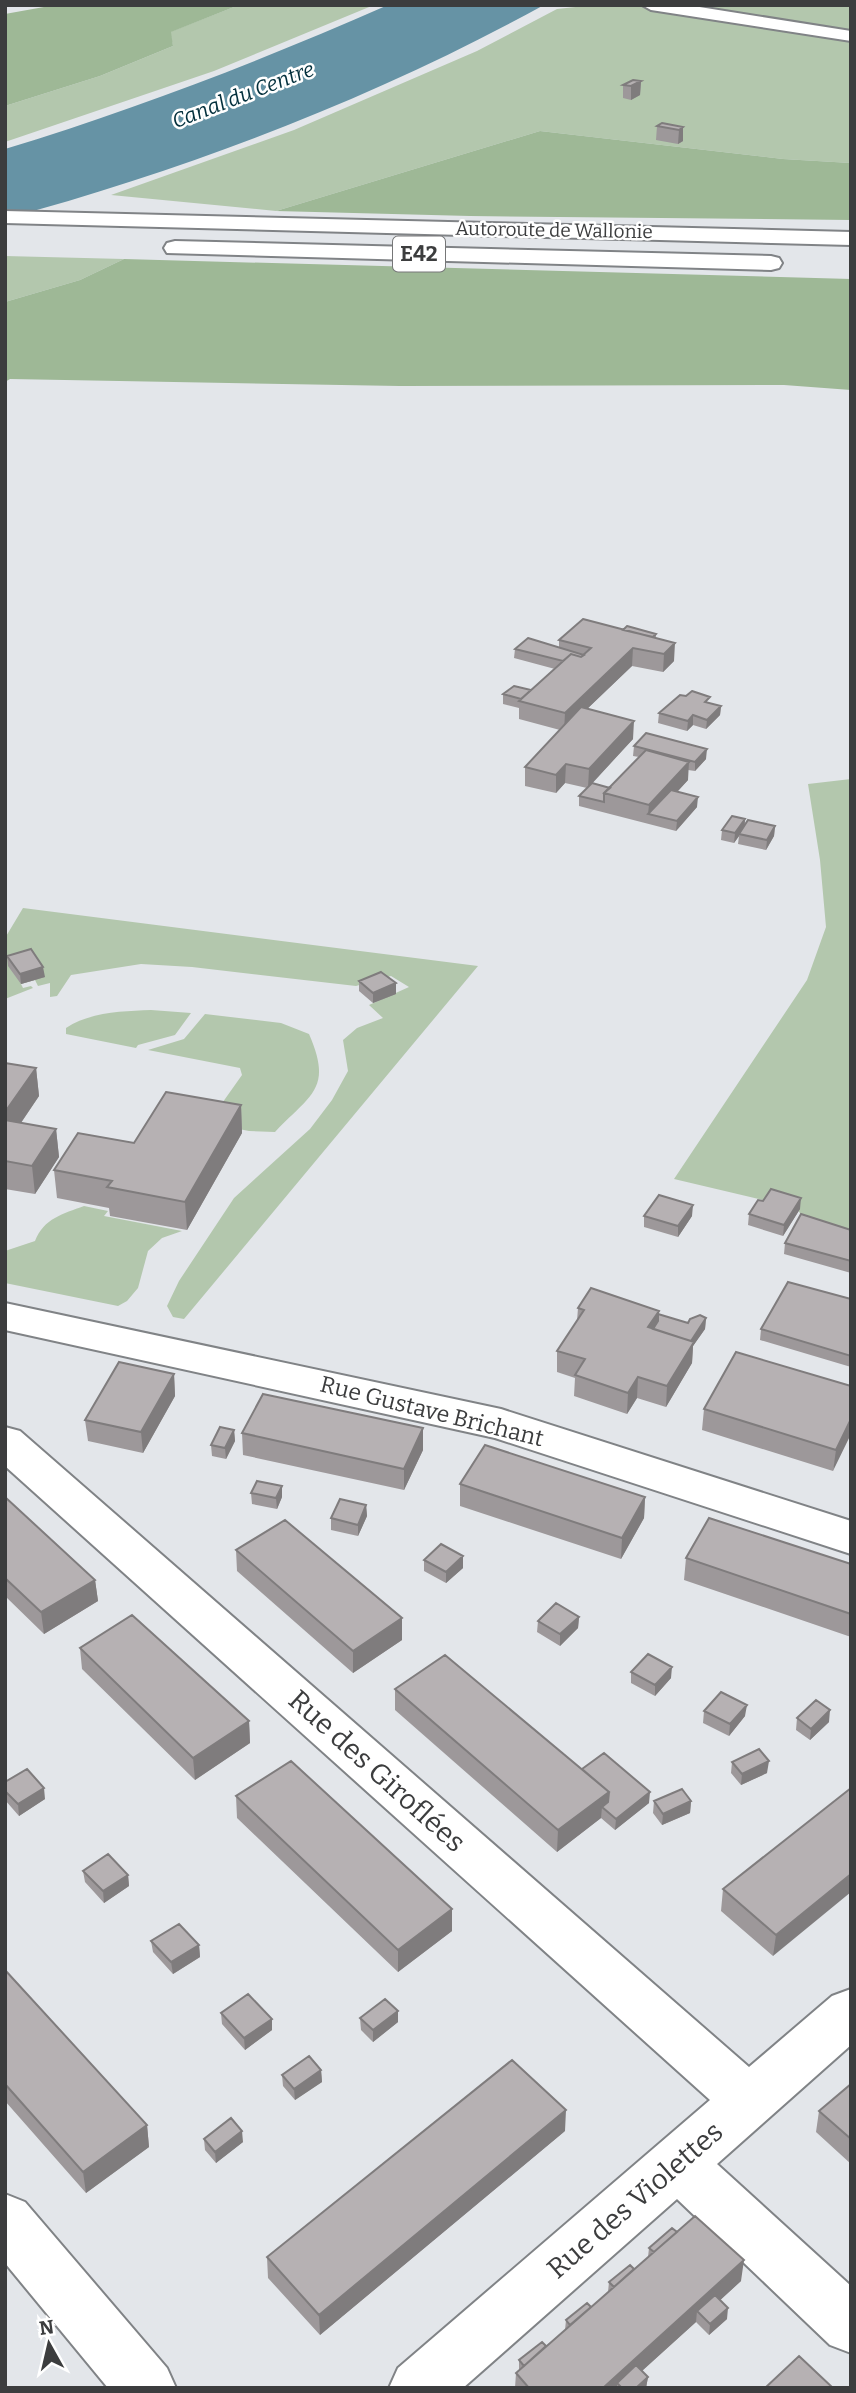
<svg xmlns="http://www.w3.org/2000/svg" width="856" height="2393" font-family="Bitter,serif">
	<rect width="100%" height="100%" fill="#e3e6ea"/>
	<!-- green -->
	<path fill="#b3c7ad" d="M239,5H374L214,71L5,142V106L100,76L173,46L170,32Z
		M594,5H851V163L783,159L540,131L276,211L111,195L294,130L477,51L557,9Z
		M5,256L124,259L80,280L5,302Z
		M851,779V1236L805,1222L797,1208L674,1179L807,980L826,927L820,860L808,784Z
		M23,908L478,966L184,1319L173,1317L167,1306L179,1281L234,1198L310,1129L332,1100L348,1071L343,1040L357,1028L383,1018L369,1005L409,987L391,976L356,986L192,967L141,964L71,975L57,996L50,997V983L38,986L35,980L21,984L23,988L31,986L33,988L5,999V938Z
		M151,1010L191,1013L175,1035L138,1045L136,1048L66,1034V1028C90,1012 123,1011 151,1010Z
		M205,1014L281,1023L309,1034C333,1089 311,1094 275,1132L249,1131L208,1123L242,1075L240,1068L148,1050L184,1039Z
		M84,1206L108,1211L104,1216L182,1231L162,1238L148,1251L138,1288L127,1301L118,1306L5,1283V1251L35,1241C44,1218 63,1214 84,1206Z"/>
	<!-- forest -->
	<path fill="#9eb896" d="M55,5H239L171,32L173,46L100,76L5,106V14Z
		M540,131L783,159L851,163V220L470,216L276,211Z
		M124,259L851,279V390L784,385L400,386L10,379L5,382V302L80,280Z"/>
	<!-- water -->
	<path fill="#6693a5" d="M388,5H544C375,98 192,168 5,219V149C136,109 263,60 388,5Z"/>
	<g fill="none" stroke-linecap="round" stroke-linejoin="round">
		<!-- minor casing -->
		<g stroke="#808386" stroke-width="4">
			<path id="minor" d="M642,5H687L851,31V41L651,10Z
				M5,1303L501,1409L851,1521V1554L495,1438L5,1330Z
				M5,1427L20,1431L749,2067L832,1996L851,1989V2045L717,2164L851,2286V2353L830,2345L677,2199L463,2388H389L398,2368L710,2100L5,1466Z
				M5,2194L25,2202L167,2368L176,2388H108L5,2263Z"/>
		</g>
		<!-- highway casing -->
		<g stroke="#808386" stroke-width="4">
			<path id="highway" d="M5,211L851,232V245L5,223Z
				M175,241L771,256L779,258L782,263L779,268L771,270L167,253L164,248L167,243Z"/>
		</g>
		<!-- minor -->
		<use href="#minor" fill="#fff" fill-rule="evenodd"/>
		<!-- highway -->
		<use href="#highway" fill="#fff" fill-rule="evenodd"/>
	</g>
	<!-- wall -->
	<path fill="#9d989a" d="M641,81L640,95L631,100L623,98V85Z
		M657,126L683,127V141L678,144L656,140Z
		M623,630L656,634V638L674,661L663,672L632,666L587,709L633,739L592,783L610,788L639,757L633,756L634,746L706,759L695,771L688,770V780L677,792L697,807L676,831L579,806V796L587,788L565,783L556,793L525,786V767L560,730L519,719V708L503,704V694L531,690L555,669L514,658L515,649L559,647V640Z
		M710,703L721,706L720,715L706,729L693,725L687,731L658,723L659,713Z
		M745,819V826H775L774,836L766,850L738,844L739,836L734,843L721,840L722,830Z
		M7,956L45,977L21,984L8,966Z
		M359,981L396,994L373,1003L359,991Z
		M5,1063L36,1068L39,1096L21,1123L56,1129L59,1157L35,1194L5,1189Z
		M241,1105L242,1133L187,1230L110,1216L109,1208L57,1198L54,1170L134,1143Z
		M763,1201L800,1209L783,1236L748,1225L749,1214Z
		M644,1216H692L678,1237L644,1227Z
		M851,1230V1273L784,1254L785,1243Z
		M851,1299V1367L760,1340L761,1329Z
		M578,1308L659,1311L658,1314L688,1323L706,1318L705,1329L693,1346L692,1363L666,1407L637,1398L627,1414L574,1396L575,1378L557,1372V1351L577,1321Z
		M174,1374L175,1396L143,1453L88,1441L85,1420Z
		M851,1386L833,1471L702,1430L704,1409Z
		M423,1428V1450L404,1490L243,1455L242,1433Z
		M234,1430L235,1441L226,1459L212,1456L211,1445Z
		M460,1484L645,1497L644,1518L621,1559L460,1506Z
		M282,1486V1497L277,1509L252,1504L251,1493Z
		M5,1497L95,1580L98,1601L44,1634L5,1596Z
		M366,1505L367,1516L358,1536L331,1530V1518Z
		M236,1550L402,1618V1640L353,1673L237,1571Z
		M463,1556V1568L446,1583L424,1571V1560Z
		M686,1558L851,1564V1637L684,1580Z
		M579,1617L578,1628L560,1646L537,1632L538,1621Z
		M80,1648L249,1721L250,1743L195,1780L82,1669Z
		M631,1672L671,1678L655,1696L631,1683Z
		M395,1689L582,1769L649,1803L615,1830L601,1818L557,1852L395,1710Z
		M704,1711L745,1716L729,1736L703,1723Z
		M797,1718L829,1722L810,1740L796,1730Z
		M732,1762L767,1773L741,1785L731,1773Z
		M5,1782L45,1799L19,1816L5,1800Z
		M851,1788L773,1956L721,1911L723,1889Z
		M236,1796L452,1931L398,1972L237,1818Z
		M654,1801H691L690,1813L662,1825L653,1813Z
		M83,1871L128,1875L129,1886L104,1903L85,1882Z
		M151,1941L199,1945L200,1957L173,1974L153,1952Z
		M5,1970L147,2125L149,2147L86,2193L5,2101Z
		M221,2013L272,2030L245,2050L222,2024Z
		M360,2018L398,2022L373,2042L361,2030Z
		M321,2070L322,2082L295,2100L283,2086L282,2075Z
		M851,2084V2164L816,2132L819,2111Z
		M565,2131L320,2335L268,2278L267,2257Z
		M204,2139L243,2142L216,2163L205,2150Z
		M649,2248L741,2281L720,2300L727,2319L709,2335L696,2322L642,2371L648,2377L646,2388H515L516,2373L519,2371V2360L546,2346L565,2330L566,2320L591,2307L608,2292L609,2282L634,2269L648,2257Z"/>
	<!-- shaded-wall -->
	<path fill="#7f7c7d" d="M641,81L640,95L631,100V86Z
		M683,127V141L678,144L679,130Z
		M675,643L674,661L663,672L664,654Z
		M633,648L632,666L564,731L565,713Z
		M721,706L720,715L706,729L707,720Z
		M693,715V725L687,731L688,721Z
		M634,721L633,739L588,788L589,769Z
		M707,749L706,759L695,771V762Z
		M689,762L688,780L655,816L648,814L649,805Z
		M566,764L565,783L556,793V775Z
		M698,797L697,807L676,831L677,821Z
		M745,819L744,829L739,834V836L734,843L735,833Z
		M775,826L774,836L766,850L767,840Z
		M43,967L45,977L21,984L20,974Z
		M396,983V994L373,1003V993Z
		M36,1068L39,1096L5,1146V1112Z
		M241,1105L242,1133L187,1230L185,1202Z
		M56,1129L59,1157L35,1194L32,1166Z
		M801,1198L800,1209L783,1236L784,1225Z
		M693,1205L692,1216L678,1237V1226Z
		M659,1311L657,1332L648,1327Z
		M706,1318L705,1329L693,1346L692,1363L666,1407L667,1386L685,1349Z
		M174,1374L175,1396L143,1453L141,1432Z
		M638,1377L637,1398L627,1414L628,1393Z
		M851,1419V1434L833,1471L836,1450Z
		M423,1428V1450L404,1490V1469Z
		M234,1430L235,1441L226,1459L225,1448Z
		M282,1486V1497L277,1509L276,1498Z
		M645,1497L644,1518L621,1559L622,1538Z
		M366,1505L367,1516L358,1536V1525Z
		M463,1556V1568L446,1583V1572Z
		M95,1580L98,1601L44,1634L41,1612Z
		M579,1617L578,1628L560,1646V1634Z
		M402,1618V1640L353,1673V1651Z
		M672,1667L671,1678L655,1696V1685Z
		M747,1705L745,1716L729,1736L730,1724Z
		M830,1710L829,1722L810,1740L811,1729Z
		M249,1721L250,1743L195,1780L193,1758Z
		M769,1761L767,1773L741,1785L742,1774Z
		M44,1788L45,1799L19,1816L18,1804Z
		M609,1792L608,1812L602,1807L601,1818L557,1852L558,1830Z
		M650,1792L649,1803L615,1830L616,1819Z
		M691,1801L690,1813L662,1825L663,1814Z
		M851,1874V1892L773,1956L776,1935Z
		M128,1875L129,1886L104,1903L103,1891Z
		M452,1909V1931L398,1972V1950Z
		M199,1945L200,1957L173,1974L171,1962Z
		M398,2011V2022L373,2042V2030Z
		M272,2019V2030L245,2050L244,2038Z
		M321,2070L322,2082L295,2100L294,2089Z
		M566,2110L565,2131L320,2335L319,2315Z
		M147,2125L149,2147L86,2193L83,2172Z
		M242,2131L243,2142L216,2163L215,2152Z
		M744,2260L741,2281L703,2316L697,2311L696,2322L623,2388L617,2383V2388H603Z
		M728,2308L727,2319L709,2335L710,2324Z
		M648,2377L646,2388H636Z"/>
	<!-- building -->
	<path fill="#b6b1b3" stroke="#7f7c7d" stroke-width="2" d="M633,80L641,81L631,86L623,85Z
		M662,123L683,127L679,130L657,126Z
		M583,619L675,643L664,654L633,648L565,713L519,701L571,654L581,657L591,648L559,640Z
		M627,626L656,634L653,637L623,630Z
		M528,638L584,655L581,657L571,654L563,661L515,649Z
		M514,686L531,690L521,699L503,694Z
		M692,691L710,697L705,702L721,706L707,720L693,715L688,721L659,713L680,695L686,696Z
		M581,707L634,721L589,769L566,764L556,775L525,767Z
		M646,733L707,749L695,762L634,746Z
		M646,750L689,762L649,805L604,793Z
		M592,783L610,788L604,793V802L579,796Z
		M671,790L698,797L677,821L648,814Z
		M732,816L745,819L735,833L722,830Z
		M748,820L775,826L767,840L739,834Z
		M31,949L43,967L20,974L7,956Z
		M381,972L396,983L373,993L359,981Z
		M5,1063L36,1068L5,1112Z
		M166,1092L241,1105L185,1202L107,1187L112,1181L54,1170L78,1133L134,1143Z
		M5,1120L56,1129L32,1166L5,1161Z
		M771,1189L801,1198L784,1225L749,1214L758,1200L763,1201Z
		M659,1195L693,1205L678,1226L644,1216Z
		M801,1214L851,1230V1261L785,1243Z
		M788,1282L851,1299V1356L761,1329Z
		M591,1288L659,1311L648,1327L694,1342L667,1386L638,1377L628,1393L575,1375L585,1359L557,1351L584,1310L578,1308Z
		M658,1314L688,1323L690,1319L700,1315L706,1318L691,1341L653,1329L658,1321Z
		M736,1352L851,1386V1419L836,1450L704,1409Z
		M119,1362L174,1374L141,1432L85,1420Z
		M263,1394L423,1428L404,1469L242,1433Z
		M220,1427L234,1430L225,1448L211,1445Z
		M485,1445L645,1497L622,1538L460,1484Z
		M257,1481L282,1486L276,1498L251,1493Z
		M5,1497L95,1580L41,1612L5,1578Z
		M340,1499L366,1505L358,1525L331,1518Z
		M709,1518L851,1564V1614L686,1558Z
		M285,1520L402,1618L353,1651L236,1550Z
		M441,1544L463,1556L446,1572L424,1560Z
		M556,1603L579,1617L560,1634L538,1621Z
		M132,1615L249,1721L193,1758L80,1648Z
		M648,1654L672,1667L655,1685L631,1672Z
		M445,1655L609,1792L558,1830L395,1689Z
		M721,1692L747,1705L730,1724L704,1711Z
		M816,1700L830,1710L811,1729L797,1718Z
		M759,1749L769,1761L742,1774L732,1762Z
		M604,1753L650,1792L616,1819L602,1807L608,1802L609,1792L582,1769Z
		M291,1761L452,1909L398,1950L236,1796Z
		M27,1769L44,1788L18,1804L5,1791V1782Z
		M851,1788V1874L776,1935L723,1889Z
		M682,1789L691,1801L663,1814L654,1801Z
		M108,1854L128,1875L103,1891L83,1871Z
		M179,1924L199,1945L171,1962L151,1941Z
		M5,1970L147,2125L83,2172L5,2084Z
		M248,1994L272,2019L244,2038L221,2013Z
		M385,1999L398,2011L373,2030L360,2018Z
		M309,2056L321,2070L294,2089L282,2075Z
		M512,2060L566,2110L319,2315L267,2257Z
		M851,2084V2139L819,2111Z
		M231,2118L242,2131L215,2152L204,2139Z
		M695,2216L744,2260L603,2388H529L516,2373Z
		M672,2228L677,2232L654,2252L649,2248Z
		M630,2265L634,2269L614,2287L609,2282Z
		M715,2295L728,2308L710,2324L697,2311Z
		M587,2303L591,2307L570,2325L566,2320Z
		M542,2342L546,2346L524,2366L519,2360Z
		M799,2356L833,2388H765Z
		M636,2365L648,2377L636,2388H622L617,2383Z"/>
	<g text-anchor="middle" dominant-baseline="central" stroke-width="5" stroke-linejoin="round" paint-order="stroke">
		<!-- far-street labels -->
		<g font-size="19" fill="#3c3d3e" stroke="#fff">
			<text transform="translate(554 230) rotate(1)">Autoroute de Wallonie</text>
		</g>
		<!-- far-water labels -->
		<g font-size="21" font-style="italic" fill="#022f3c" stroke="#fff">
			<text transform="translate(243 95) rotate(-21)">Canal du Centre</text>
		</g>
		<!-- shield labels -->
		<rect fill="#fff" stroke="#767778" stroke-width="2" x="393" y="236.5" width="52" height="35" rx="5"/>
		<g font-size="21" font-weight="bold" fill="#3c3d3e">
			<text x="419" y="254">E42</text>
		</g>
		<!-- street labels -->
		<g font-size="23" fill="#3c3d3e" stroke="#fff">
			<text transform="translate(432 1411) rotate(14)">Rue Gustave Brichant</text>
		</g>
		<!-- near-street labels -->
		<g font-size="28" fill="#3c3d3e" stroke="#fff">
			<text transform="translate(377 1771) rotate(42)">Rue des Giroflées</text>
			<text transform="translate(635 2200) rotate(-41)">Rue des Violettes</text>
		</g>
	</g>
	<!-- border -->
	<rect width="856" height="2393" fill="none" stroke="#3c3d3e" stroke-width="14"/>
	<!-- north arrow -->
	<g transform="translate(49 2344) rotate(352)" stroke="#ffffff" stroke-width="5" paint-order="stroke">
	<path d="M0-5L12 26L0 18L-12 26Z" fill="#3c3d3e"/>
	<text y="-10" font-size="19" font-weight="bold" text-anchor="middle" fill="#3c3d3e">N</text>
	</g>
</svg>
